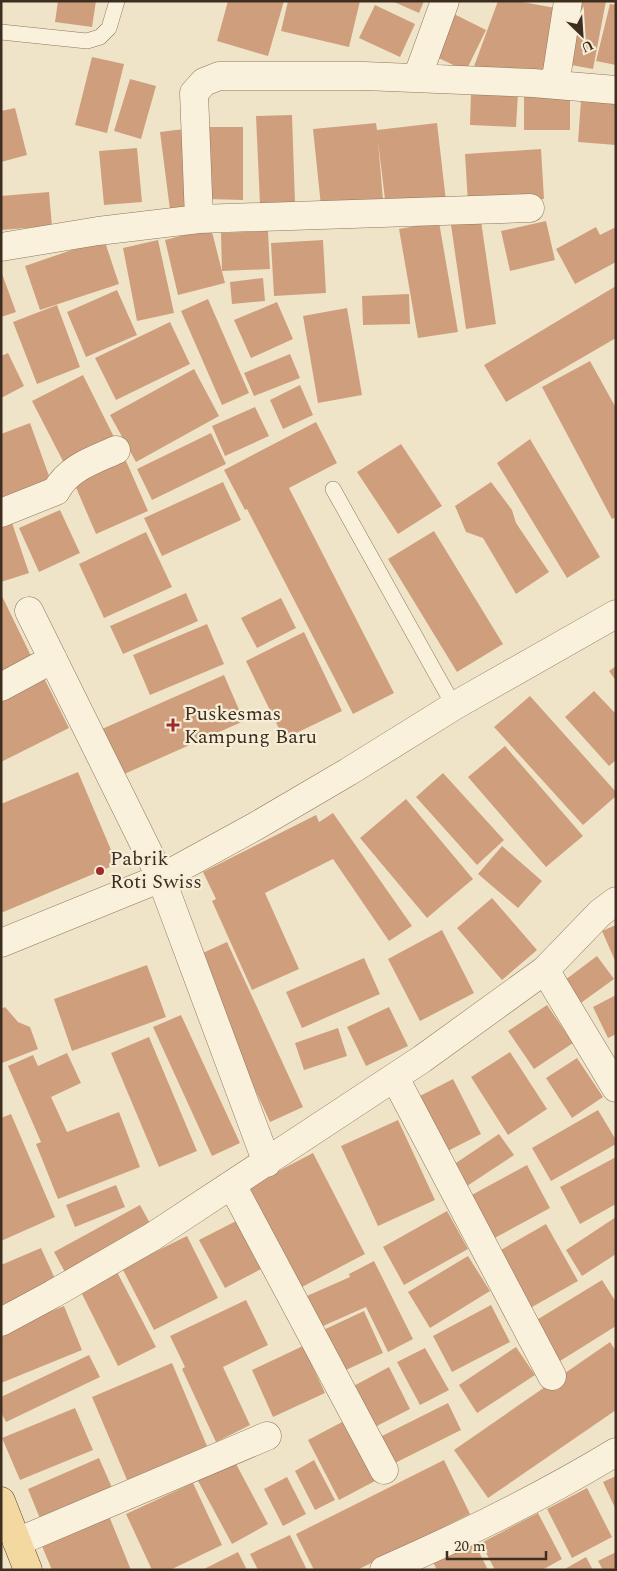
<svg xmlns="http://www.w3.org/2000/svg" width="617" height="1571" font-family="Spectral,serif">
	<rect width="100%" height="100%" fill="#f0e4c8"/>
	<!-- building -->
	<path fill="#cf9f7d" d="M58,1H96L92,27L55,22Z
		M228,1H284L268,56L217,41Z
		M288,1H360L349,47L281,31Z
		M392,1H424L419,13Z
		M498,1H517L561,9L548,79L473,69Z
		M572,1H606L593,69L560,63Z
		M610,4L616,5V65L596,61Z
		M375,5L415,24L400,57L359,38Z
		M450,12L486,30L466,71L430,54Z
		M92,57L124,64L107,133L75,125Z
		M130,79L156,86L141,139L114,131Z
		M524,90H570V130H524Z
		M471,91L518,93L516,127L470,125Z
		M581,100L616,103V145L578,142Z
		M15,108L27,155L1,162V111Z
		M292,115L295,203L260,204L256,116Z
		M376,123L377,130L437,123L446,201L386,208L378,141L383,200L321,206L313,129Z
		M207,127H243V200L206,199Z
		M184,129L195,206L170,210L160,132Z
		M137,148L142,202L104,205L99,151Z
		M541,149L544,199L468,203L465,154Z
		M49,192L52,226L1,230V196Z
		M481,221L496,324L466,329L451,225Z
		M546,221L555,260L510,271L501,231Z
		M439,222L458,332L418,338L399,229Z
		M596,227L600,235L616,227V262L575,284L556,249Z
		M211,228L225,283L178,295L165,240Z
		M268,231L270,269L222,271L221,233Z
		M104,239L119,284L40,310L25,266Z
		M158,240L174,313L137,321L123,248Z
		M323,240L326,293L274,296L271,243Z
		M1,271L16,312L1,317Z
		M263,278L265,301L232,304L230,282Z
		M616,286V338L506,402L484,365Z
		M117,290L137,335L86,357L67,312Z
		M409,294L410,324L363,325L362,296Z
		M208,299L249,393L222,405L181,311Z
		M277,302L293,339L251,358L234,320Z
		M57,305L80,367L37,384L13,322Z
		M347,308L362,395L318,403L303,316Z
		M170,322L190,364L116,400L95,358Z
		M8,353L24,386L1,398V356Z
		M290,354L300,378L254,396L244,373Z
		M590,361L616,408V517L612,519L542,387Z
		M194,369L219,416L136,462L110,415Z
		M83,375L116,441L66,467L32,401Z
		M300,385L313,415L283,429L270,400Z
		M255,407L269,436L225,456L212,426Z
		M316,422L337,463L289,488L394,693L353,714L247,509L245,510L224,470Z
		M30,423L53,487L1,506V434Z
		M211,433L226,464L152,500L137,469Z
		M530,439L600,557L567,578L497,463Z
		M401,444L442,506L398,534L357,472Z
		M123,454L148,511L96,534L71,476Z
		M223,482L241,520L162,556L144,518Z
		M491,482L512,510L516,523L549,572L516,594L483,538L466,532L455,506Z
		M60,510L80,553L39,572L19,528Z
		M10,517L29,573L1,582V520Z
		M434,531L503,644L457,672L388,559Z
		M146,532L172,587L104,618L79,564Z
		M186,593L198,621L123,654L110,626Z
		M1,594L33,660L1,675Z
		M281,598L296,628L257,648L241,618Z
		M207,624L224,664L150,695L133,655Z
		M304,632L342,711L284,739L246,661Z
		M616,666V681L609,671Z
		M224,675L244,721L122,775L102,729Z
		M43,676L69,728L1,762V696Z
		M594,691L616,714V760L609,766L565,717Z
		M530,696L616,792V796L583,825L494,727Z
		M505,746L583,836L546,867L468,777Z
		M78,772L117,864L1,913V804Z
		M443,773L504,840L477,865L416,797Z
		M406,799L473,879L427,918L360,838Z
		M333,813L412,926L389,941L333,859L265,893L299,969L252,990L212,901L216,899L203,872L316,815L319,822Z
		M502,846L542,881L518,908L478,874Z
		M492,898L537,950L502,980L457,928Z
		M616,925V963L602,931Z
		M442,930L474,993L420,1021L388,959Z
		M227,942L303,1107L270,1122L194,957Z
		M597,956L614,979L578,1005L561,983Z
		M364,958L380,994L302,1028L286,992Z
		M147,965L166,1017L72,1051L54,999Z
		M616,995V1034L608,1038L593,1007Z
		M547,1005L573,1043L534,1069L508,1031Z
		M5,1007L18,1022L30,1027L38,1049L2,1063L1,1009Z
		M389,1007L408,1046L366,1066L347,1027Z
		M181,1015L240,1143L212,1156L153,1027Z
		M338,1028L347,1056L304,1070L295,1043Z
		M149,1037L197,1151L159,1167L111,1053Z
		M510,1052L547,1109L508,1135L471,1077Z
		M67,1053L81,1083L51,1097L67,1132L119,1112L140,1167L58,1199L36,1144L41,1142L8,1066L33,1055L38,1066Z
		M577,1058L603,1097L572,1118L546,1078Z
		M453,1079L481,1134L442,1154L414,1099Z
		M598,1110L616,1140V1144L551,1181L532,1148Z
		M11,1114L55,1217L1,1241V1118Z
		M398,1120L435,1200L378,1226L341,1146Z
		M499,1134L514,1155L464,1188L450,1167Z
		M313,1153L365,1254L300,1288L248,1187Z
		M616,1157V1204L580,1224L560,1187Z
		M527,1165L550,1208L491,1240L468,1197Z
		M116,1185L125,1207L75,1227L66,1205Z
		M140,1205L152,1227L66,1274L54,1252Z
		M447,1211L468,1249L404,1285L383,1247Z
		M616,1217V1254L582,1276L566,1250Z
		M236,1221L261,1269L225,1288L199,1240Z
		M546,1224L578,1281L525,1311L492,1255Z
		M187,1236L218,1298L154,1330L122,1268Z
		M41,1248L56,1281L1,1305V1265Z
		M468,1256L490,1291L430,1328L408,1292Z
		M374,1261L413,1339L388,1352L366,1307L314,1330L300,1299L350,1277L349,1274Z
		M116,1270L156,1347L118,1366L79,1288Z
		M602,1280L616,1302V1326L560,1361L535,1321Z
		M246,1300L268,1345L223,1367L250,1425L216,1442L182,1369L185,1367L170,1336Z
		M491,1305L510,1342L452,1372L433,1336Z
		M64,1306L82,1350L1,1383V1332Z
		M364,1311L383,1353L337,1374L319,1332Z
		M610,1342L616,1351V1410L488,1498L454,1450Z
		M303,1346L325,1393L273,1417L252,1370Z
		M516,1347L535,1375L477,1413L459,1385Z
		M425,1348L449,1390L420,1405L397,1362Z
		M89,1355L100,1377L6,1422L1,1412V1397Z
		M172,1363L207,1446L127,1480L92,1397Z
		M389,1367L410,1409L369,1430L348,1389Z
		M448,1403L461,1430L385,1468L372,1441Z
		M75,1408L93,1450L20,1480L2,1438Z
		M344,1421L375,1481L339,1500L308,1440Z
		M99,1458L113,1490L41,1521L28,1489Z
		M234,1460L268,1524L232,1544L197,1479Z
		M314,1460L335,1500L315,1510L295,1471Z
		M444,1460L470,1514L357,1570H314L296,1534Z
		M616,1476V1510L603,1482Z
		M287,1477L306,1514L283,1526L264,1489Z
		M193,1483L222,1545L170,1570H152L126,1514Z
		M587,1488L612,1537L572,1558L547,1509Z
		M107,1511L131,1570H52L39,1539Z
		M538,1513L562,1559L542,1570H495L481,1543Z
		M290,1535L307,1570H258L250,1554Z
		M474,1542L488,1570H437L433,1562Z
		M238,1552L247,1570H202Z
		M616,1552V1570H603L598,1561Z
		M586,1557L593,1570H563Z"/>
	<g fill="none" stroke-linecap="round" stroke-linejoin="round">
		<!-- service casing -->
		<g stroke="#8d765c" stroke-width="16">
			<path id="service" d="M1,32L87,41L100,37L109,28L117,1
				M333,489L454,706"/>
		</g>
		<!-- minor casing -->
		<g stroke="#8d765c" stroke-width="29">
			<path id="minor" d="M417,78L445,1
				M555,85L568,1
				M199,219L194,93L204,82L219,76H364L533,83L616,90
				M1,247L98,231L199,219L530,208
				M1,513L56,491C68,468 94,460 116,450
				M29,611L161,878L267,1163
				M1,687L53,659
				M1,943L161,878L256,826L348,772L454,706L616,614
				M545,970L616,1088
				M395,1078L552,1376
				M232,1185L384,1470
				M1,1322L53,1294L152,1237L422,1059L545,970L600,913L616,901
				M17,1542L267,1436
				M384,1570C464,1535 542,1497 616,1452"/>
		</g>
		<!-- primary casing -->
		<g stroke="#5b4430" stroke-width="29">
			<path id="primary" d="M1,1501L28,1570"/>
		</g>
		<!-- service -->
		<use href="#service" stroke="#faf1dc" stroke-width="15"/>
		<!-- minor -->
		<use href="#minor" stroke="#faf1dc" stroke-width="28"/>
		<!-- primary -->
		<use href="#primary" stroke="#f3d9a0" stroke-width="28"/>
	</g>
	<!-- markers -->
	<g fill="#9e2a2b" stroke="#f7eed8" stroke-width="2">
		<path d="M170.5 717.5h5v5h5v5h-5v5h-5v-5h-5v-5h5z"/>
		<circle cx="100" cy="871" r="5"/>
	</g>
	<g text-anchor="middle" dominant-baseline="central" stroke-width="4.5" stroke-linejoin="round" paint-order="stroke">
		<!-- poi labels -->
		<g font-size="20" fill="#3d2e20" stroke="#f7eed8" text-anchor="start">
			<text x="184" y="714">Puskesmas<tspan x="184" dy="23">Kampung Baru</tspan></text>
			<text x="110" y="859">Pabrik<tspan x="110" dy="23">Roti Swiss</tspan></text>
		</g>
	</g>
	<!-- border -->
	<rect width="617" height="1571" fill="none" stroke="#3d2e20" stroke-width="5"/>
	<!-- north arrow -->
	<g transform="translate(582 35) rotate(155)" stroke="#f7eed8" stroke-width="4" paint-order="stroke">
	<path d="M0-4L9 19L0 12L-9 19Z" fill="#3d2e20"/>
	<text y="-8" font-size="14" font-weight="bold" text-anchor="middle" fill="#3d2e20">U</text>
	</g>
	<!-- scale -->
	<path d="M447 1551v8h99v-8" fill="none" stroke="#3d2e20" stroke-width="2.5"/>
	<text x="454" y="1551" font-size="15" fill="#3d2e20" stroke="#f7eed8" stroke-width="4" paint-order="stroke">20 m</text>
</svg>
